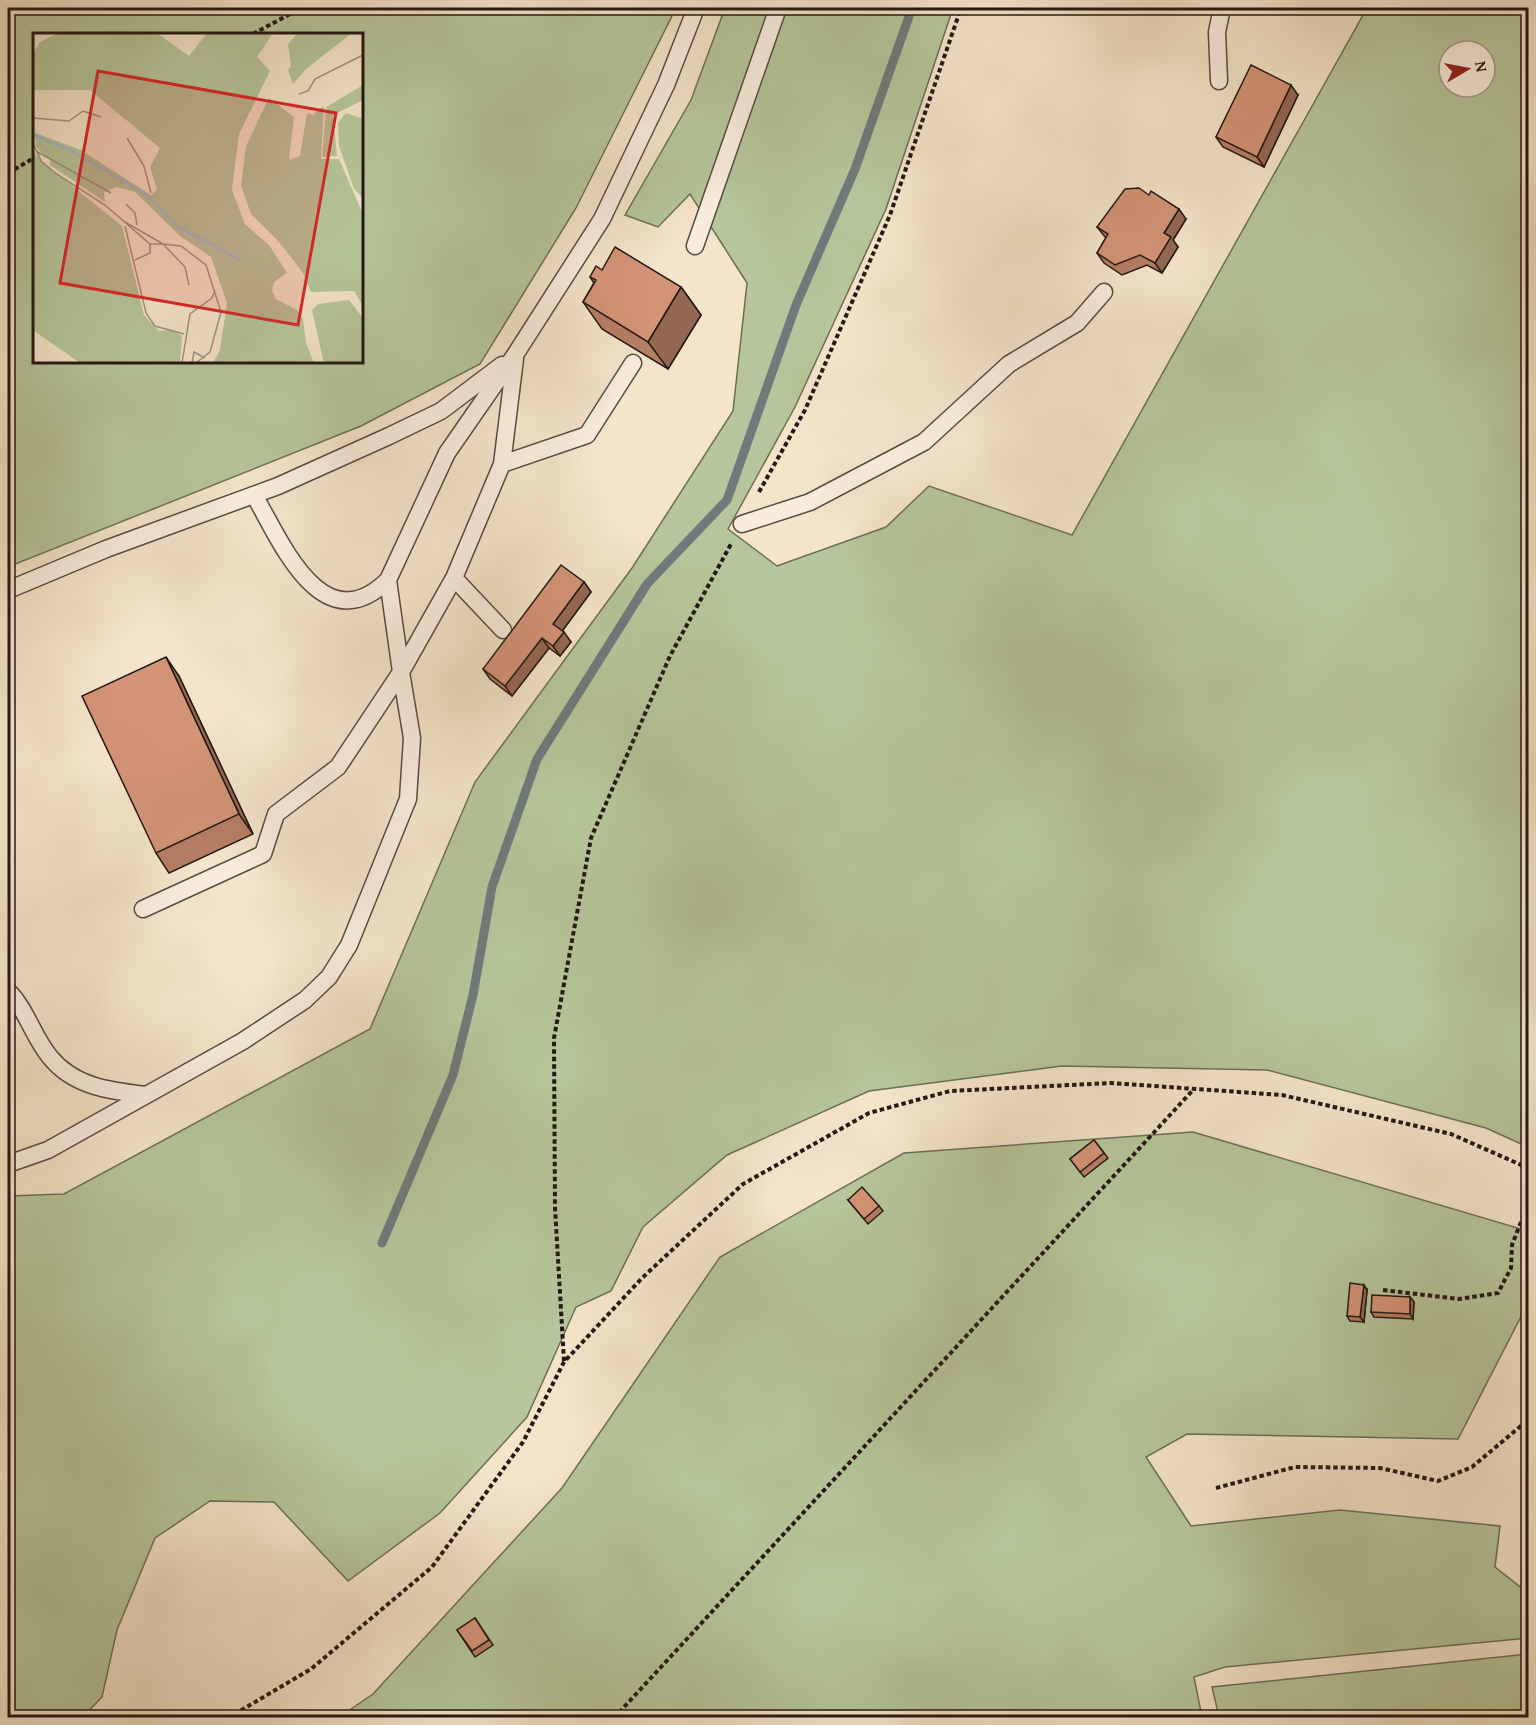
<svg xmlns="http://www.w3.org/2000/svg" width="1536" height="1725" font-family="'Gentium Book Plus',serif">
	<rect width="100%" height="100%" fill="#f4e4ca"/>
	<filter id="stains"><feTurbulence type="fractalNoise" baseFrequency=".00333" numOctaves="4"/><feColorMatrix values="0 0 0 0 .2 0 0 0 0 .09 0 0 0 0 .02 0 0 0 .5 -.17"/></filter>
	<radialGradient id="worn" r=".72"><stop offset=".6" stop-color="#630" stop-opacity="0"/><stop offset="1" stop-color="#630" stop-opacity=".3"/></radialGradient>
	<!-- green -->
	<path fill="#b6c59b" stroke="#6c6e57" stroke-width="1.5" fill-rule="evenodd" d="M8,8H676L576,208L480,364L361,426L8,567ZM34,34H362V362H34Z
		M725,8H953L886,209L795,407L728,529L777,566L886,527L929,486L1072,535L1367,8H1528V1147L1486,1128L1267,1070L1062,1066L869,1091L727,1155L643,1227L611,1291L576,1307L527,1417L440,1513L348,1581L274,1502L210,1501L155,1538L117,1630L102,1697L82,1718L8,1717V1196L64,1194L370,1029L475,782L632,568L733,411L747,283L690,194L658,227L625,215L691,100ZM1449,51H1485V87H1449Z
		M1193,1132L1528,1231V1303L1458,1439L1187,1434L1146,1457L1191,1526L1340,1510L1500,1526L1495,1567L1528,1593V1638L1225,1667L1194,1677L1202,1717L338,1718L373,1694L562,1488L720,1257L904,1153Z
		M1528,1654V1717L1516,1710L1473,1718L1219,1717L1212,1687Z"/>
	<g fill="none" stroke-linecap="round" stroke-linejoin="round">
		<!-- stream -->
		<path stroke="#707a7c" stroke-width="9" d="M382,1243L453,1075L473,995L492,887L537,759L647,584L727,500L796,305L855,169L912,8"/>
		<!-- service casing -->
		<g stroke="#574b41" stroke-width="19">
			<path id="service" d="M1219,81L1217,32L1222,8
				M695,246L778,8
				M502,464L587,435L633,363
				M254,495C281,541 322,644 388,580
				M742,524L810,502L924,442L1009,364L1077,323L1104,292
				M454,578L503,630
				M8,590L106,549L278,486L389,436L441,411L502,365
				M143,909L263,854L276,814L338,767L401,672L388,580L447,453L515,355L602,219L666,85L696,8
				M8,991C27,1010 33,1037 50,1057C74,1087 111,1091 146,1095
				M8,1164L48,1150L243,1041L305,1000L329,977L349,945L408,799L412,738L401,672L454,578L502,464L515,359"/>
		</g>
		<!-- path -->
		<path stroke="#231813" stroke-width="4" stroke-dasharray="4.5 3" stroke-linecap="butt" d="M253,34L301,8
			M8,173L34,158
			M759,492L805,410L890,215L961,8
			M1383,1290L1459,1299L1498,1293L1511,1268L1512,1245L1528,1204
			M564,1361L555,1208L554,1038L591,838L670,656L731,544
			M1216,1488L1295,1467L1380,1468L1438,1481L1472,1467L1528,1420
			M228,1718L311,1669L432,1567L523,1442L564,1362L642,1278L743,1184L869,1113L950,1091L1111,1083L1282,1095L1451,1134L1528,1168
			M614,1718L1194,1089"/>
		<!-- service -->
		<use href="#service" stroke="#f8eddd" stroke-width="16"/>
	</g>
	<!-- wall -->
	<path fill="#b57e65" stroke="#231813" stroke-width="1.5" d="M1282,8H1299L1297,14L1285,12Z
		M1298,95L1264,167L1223,147L1216,137Z
		M1186,219L1173,240L1178,247L1162,273L1147,265L1122,275L1104,263L1097,253L1106,238L1097,227Z
		M602,270L681,287L701,315L668,369L602,329L583,302L594,283L590,277Z
		M584,582L591,592L562,631L571,642L560,656L549,648L512,696L490,679L483,669Z
		M179,676L253,834L169,873L156,853Z
		M1094,1140L1108,1158L1084,1177L1070,1159Z
		M848,1200L879,1206L883,1211L868,1224Z
		M1367,1290L1364,1322L1350,1321L1347,1316Z
		M1410,1297L1414,1302L1413,1319L1374,1317L1371,1312Z
		M475,1618L493,1645L475,1657L457,1630Z"/>
	<!-- shaded-wall -->
	<path fill="#946753" stroke="#231813" stroke-width="1.5" d="M1292,8H1299L1297,14Z
		M1291,85L1298,95L1264,167L1257,157Z
		M1179,209L1186,219L1173,240L1178,247L1162,273L1155,263L1164,233Z
		M681,287L701,315L668,369L648,342Z
		M584,582L591,592L560,634L553,624Z
		M564,632L571,642L560,656L553,646Z
		M542,638L549,648L512,696L505,686Z
		M166,657L179,676L253,834L239,814Z
		M1364,1285L1367,1290L1364,1322L1360,1317Z
		M1410,1297L1414,1302L1413,1319L1410,1314Z"/>
	<!-- building -->
	<path fill="#d39376" stroke="#231813" stroke-width="1.5" d="M1251,65L1291,85L1257,157L1216,137Z
		M1139,188L1149,195L1151,191L1179,209L1164,233L1171,237L1155,263L1140,255L1115,265L1097,253L1108,234L1097,227L1125,189Z
		M615,247L681,287L648,342L583,302L596,280L590,277L596,266L602,270Z
		M561,565L584,582L553,624L564,632L553,646L542,638L505,686L483,669Z
		M166,657L239,814L156,853L82,696Z
		M1094,1140L1104,1153L1080,1172L1070,1159Z
		M862,1187L879,1206L864,1219L848,1200Z
		M1350,1283L1364,1285L1360,1317L1347,1316Z
		M1372,1295L1410,1297V1314L1371,1312Z
		M475,1618L489,1640L472,1651L457,1630Z"/>
	<!-- overview -->
	<g transform="translate(33 33)">
		<rect width="330" height="330" fill="#f4e4ca"/>
		<path d="M25,0H124L156,23L174,0H240L224,24L237,38L206,101L199,157L212,191L236,212L254,240L241,249L239,258L243,266L264,277L270,286L273,310L281,330H180L187,317L194,270L178,224L147,203L102,159L84,154L71,159L72,169L17,132V127L3,114L2,100L48,117L118,162L124,156L117,134L127,115L57,57H0V20L7,9ZM265,0H319L273,36L260,51L255,37L258,33L255,11ZM330,52V67L300,82L304,123L289,124L293,74ZM236,65L261,84L256,127L267,123L274,80L280,82L291,72L288,126H306L330,181V273L321,258L278,259L270,240L246,209L218,181L208,153L213,113ZM313,80L330,86V165L321,156L306,113L305,90ZM0,117L5,125L89,193L111,282L126,298L138,297L149,303L147,330H47L0,297ZM316,267L330,285V330H291L279,277L285,271Z" fill="#b6c59b"/>
		<path fill="none" stroke="#a3bbc2" stroke-width="3" d="M0,102L37,117L114,162L145,194L208,227"/>
		<path fill="none" stroke="#a09281" stroke-width="1.5" d="M266,61L275,58L282,46L330,22M0,85L36,88L50,78L68,84M94,105L111,133L118,160M0,110L8,128L22,140L72,172L117,211H130L152,234L156,252M3,118L78,160M93,171L102,180L104,192M92,189L130,211L148,213L173,232L188,279L177,319L163,330M92,193L113,280L122,293L151,301M102,227L117,220V211M149,330L157,281L179,265L182,257M159,330L161,319L172,325"/>
		<path fill="#d62828" fill-opacity="0.15" stroke="#d62828" stroke-width="3" d="M65,38L303,80L265,292L27,250Z"/>
		<rect width="330" height="330" fill="none" stroke="#231813" stroke-width="3"/>
	</g>
	<!-- margin -->
	<rect width="1536" height="1725" fill="none" stroke="#f4e4ca" stroke-width="30"/>
	<rect x="9" y="9" width="1518" height="1707" fill="none" stroke="#231813" stroke-width="3"/>
	<rect x="15" y="15" width="1506" height="1695" fill="none" stroke="#231813" stroke-width="1.5"/>
	<!-- north arrow -->
	<g transform="translate(1467 69) rotate(80)"><circle r="28" fill="#f8eddd" stroke="#a3988c" stroke-width="1.5"/>
	<path d="M0-4.5L10 22L0 15L-10 22Z" fill="#8f2418"/>
	<text y="-9" font-size="16" font-weight="bold" text-anchor="middle" fill="#231813">N</text>
	</g>
	<rect width="100%" height="100%" filter="url(#stains)"/>
	<rect width="100%" height="100%" fill="url(#worn)"/>
</svg>
